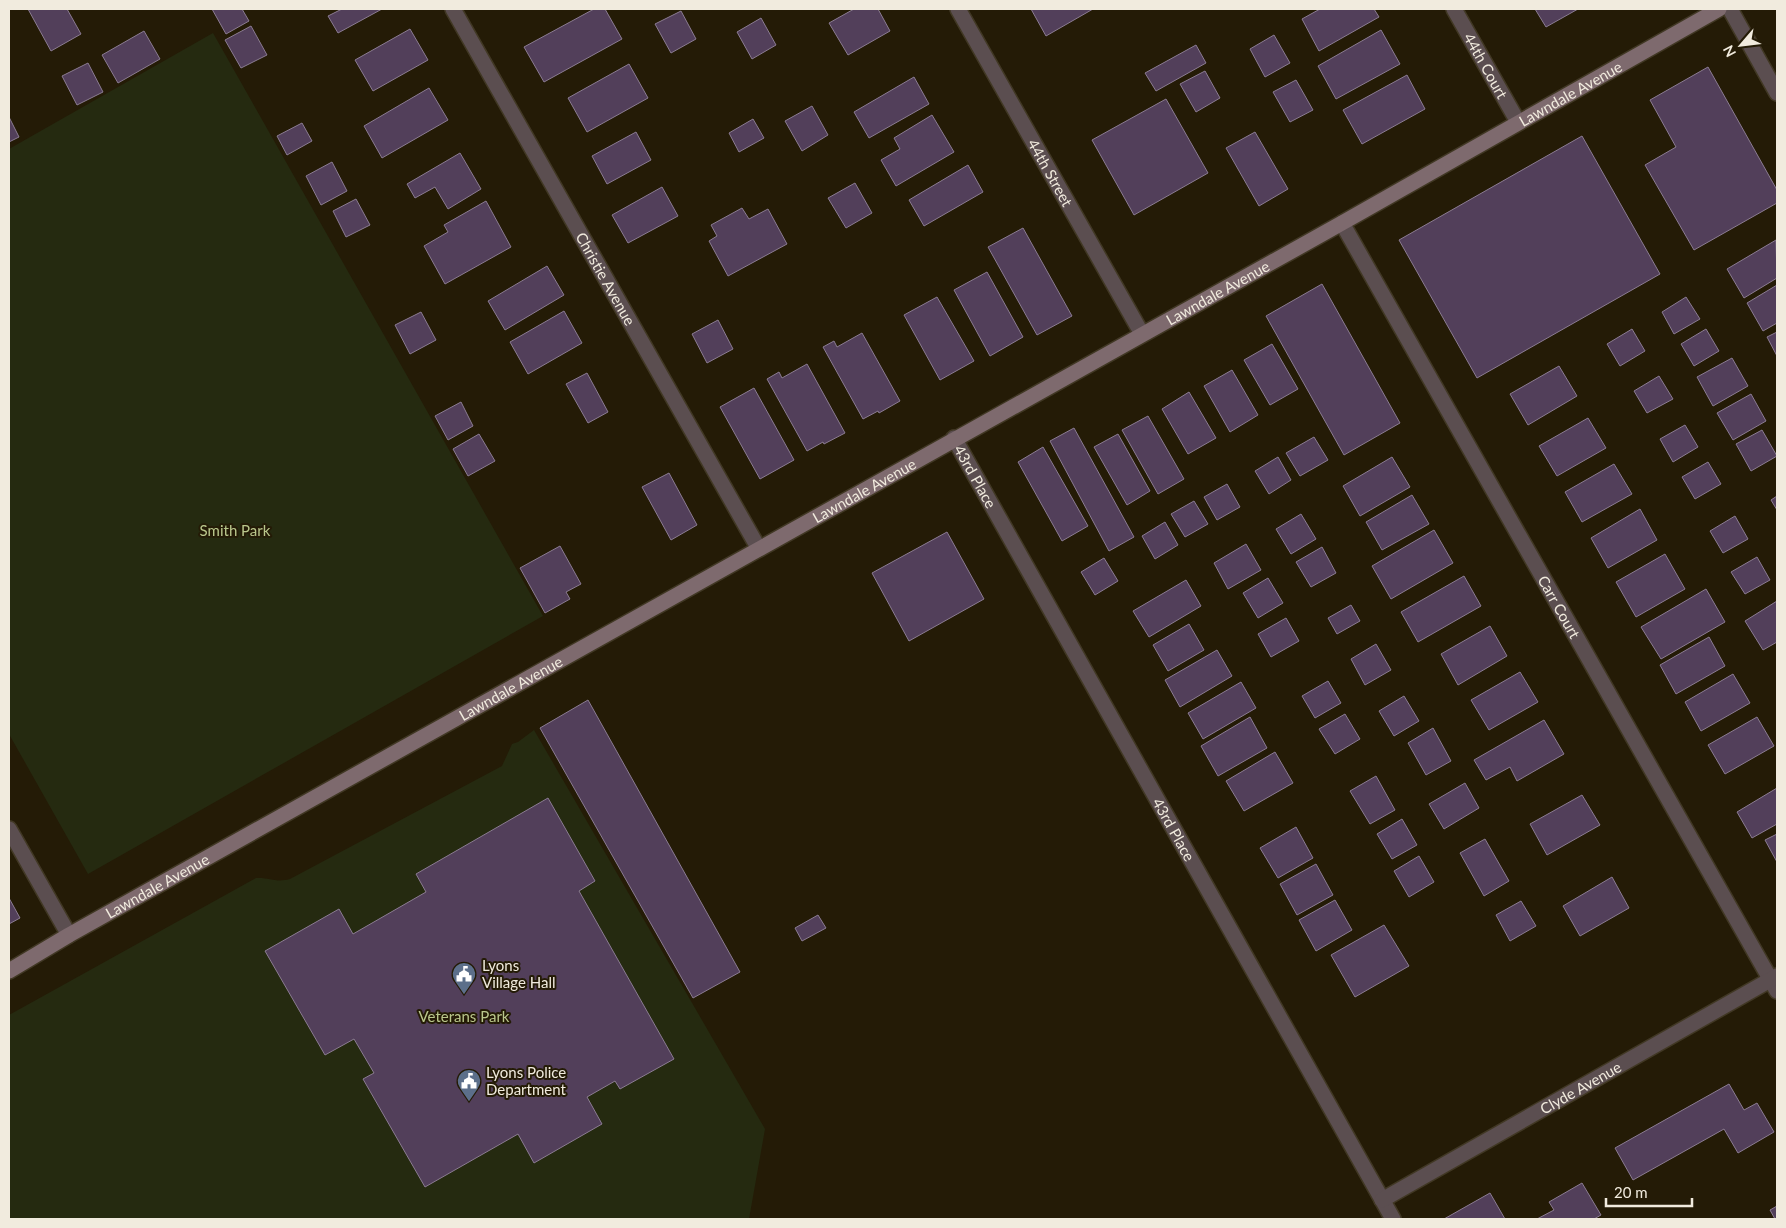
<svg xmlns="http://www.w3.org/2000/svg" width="1786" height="1228" font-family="Lato,sans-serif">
	<rect width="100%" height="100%" fill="#241b06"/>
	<!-- green -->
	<path fill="#252a10" d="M213,33L543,616L88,874L9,734V149Z
		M534,730L765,1129L749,1219H9V1015L256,878C269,877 276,883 290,879L502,766L512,744L518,742Z"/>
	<!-- building -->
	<path fill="#523f5a" stroke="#8b7c92" d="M28,9H67L81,34L51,51Z
		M212,9H242L249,21L226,34Z
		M342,9H382L338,33L328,16Z
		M594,9H605L622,39L544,82L524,47Z
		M854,9H878L890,31L848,55L829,23Z
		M1031,9H1093L1046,36Z
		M1320,9H1374L1379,17L1319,51L1302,19Z
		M1535,9H1578L1546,27Z
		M681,11L696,39L671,53L655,24Z
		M761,18L776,45L752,59L737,32Z
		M251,26L267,55L241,68L225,40Z
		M410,29L428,60L373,91L355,60Z
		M1381,30L1400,64L1336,99L1318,66Z
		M144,31L160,59L118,83L102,55Z
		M1274,35L1290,63L1265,77L1250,49Z
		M1196,45L1206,63L1156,91L1145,73Z
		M88,63L103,92L77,105L62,76Z
		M629,64L648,98L587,132L568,98Z
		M1708,67L1777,190V203L1694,250L1645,165L1676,147L1650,100Z
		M1205,71L1220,98L1196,112L1180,84Z
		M1407,75L1425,109L1362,144L1343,110Z
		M914,77L929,104L869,138L854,112Z
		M1296,80L1313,110L1290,122L1273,92Z
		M429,88L448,120L382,158L364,126Z
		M1166,99L1208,173L1134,215L1092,140Z
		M812,106L828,135L802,151L785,121Z
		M932,115L954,152L896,186L881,160L900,149L894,138Z
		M9,117L19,137L9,142Z
		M753,119L764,138L739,152L729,133Z
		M302,123L312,141L287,155L277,136Z
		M636,132L651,160L607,184L592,156Z
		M1255,132L1288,189L1259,206L1226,148Z
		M1582,136L1660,274L1477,378L1399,240Z
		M460,153L481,189L448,209L435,187L415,198L407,184Z
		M332,162L347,191L321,205L306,176Z
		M968,165L983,192L924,226L909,200Z
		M855,183L872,213L846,228L828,198Z
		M662,187L678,216L628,243L612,215Z
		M356,199L370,225L346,237L333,211Z
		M486,201L511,247L445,284L424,246L448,232L444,225Z
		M742,208L749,219L768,209L787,244L728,276L709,241L717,236L711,225Z
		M1023,228L1072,316L1037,335L988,247Z
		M1776,240L1777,278L1744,298L1727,269Z
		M547,266L564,295L505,330L488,301Z
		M987,272L1023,337L990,356L954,290Z
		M1322,284L1400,423L1344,455L1266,316Z
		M1777,285V323L1763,331L1747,303Z
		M937,297L974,361L940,380L904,315Z
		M1686,297L1700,319L1674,334L1662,312Z
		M564,311L582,343L528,374L510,342Z
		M421,312L436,340L410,354L395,325Z
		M718,320L733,349L707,363L692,334Z
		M1632,329L1645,351L1620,366L1607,344Z
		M1706,329L1719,351L1694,366L1681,344Z
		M1777,332V356L1767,337Z
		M862,333L900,401L879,413L878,411L863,419L823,347L834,341L837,347Z
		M1272,344L1298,389L1270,405L1244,360Z
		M1732,358L1748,386L1713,406L1697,377Z
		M807,364L845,433L824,444L823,442L807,451L767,379L779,372L782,378Z
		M1559,366L1577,396L1528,425L1510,394Z
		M1232,370L1258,415L1230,432L1204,386Z
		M587,373L608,412L588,423L566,384Z
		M1659,376L1673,399L1647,413L1634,391Z
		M754,388L794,460L760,479L720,407Z
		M1189,392L1216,438L1188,454L1162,409Z
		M1751,394L1766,421L1733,440L1717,413Z
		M461,402L473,426L448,440L435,416Z
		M1148,416L1184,479L1158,494L1122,430Z
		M1588,418L1606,448L1557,476L1539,446Z
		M1685,425L1698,447L1673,462L1660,439Z
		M1074,428L1134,537L1109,551L1050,441Z
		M1762,430L1777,456L1751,471L1736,444Z
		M479,434L495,461L468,476L453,449Z
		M1118,434L1150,491L1127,505L1094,447Z
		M1314,437L1328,460L1300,476L1286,453Z
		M1043,447L1088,526L1062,541L1018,462Z
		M1278,457L1291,480L1269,494L1255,471Z
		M1392,457L1410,487L1360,516L1343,486Z
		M1708,462L1721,484L1695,499L1682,477Z
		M1614,464L1632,494L1582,522L1565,492Z
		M669,473L697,525L671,540L642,487Z
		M1227,484L1240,507L1217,520L1204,497Z
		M1412,495L1429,524L1382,550L1366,522Z
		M1777,496V510L1771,500Z
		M1194,501L1208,524L1185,537L1171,514Z
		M1640,509L1657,540L1608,568L1591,538Z
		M1301,514L1316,539L1291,554L1276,529Z
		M1735,516L1748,539L1723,553L1710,531Z
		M1165,522L1178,545L1155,559L1142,536Z
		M1434,530L1453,563L1391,599L1372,566Z
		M947,532L984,599L909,641L872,573Z
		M1246,544L1261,570L1228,589L1214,563Z
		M560,546L581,584L566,592L570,599L545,613L520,568Z
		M1322,547L1336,573L1311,587L1296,562Z
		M1665,554L1685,589L1636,617L1616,582Z
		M1757,557L1770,580L1745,594L1731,572Z
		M1104,558L1118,581L1095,595L1081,572Z
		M1464,576L1481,606L1418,642L1401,612Z
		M1268,578L1283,603L1258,618L1243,593Z
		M1186,580L1201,606L1149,637L1133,611Z
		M1706,589L1725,622L1661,659L1641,627Z
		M1777,601V642L1763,650L1745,621Z
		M1351,605L1360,621L1337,634L1328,618Z
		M1286,618L1299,641L1271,657L1258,634Z
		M1189,624L1204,650L1168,671L1153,645Z
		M1490,626L1507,656L1458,685L1441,654Z
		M1709,637L1725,666L1676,694L1660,665Z
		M1376,644L1391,670L1365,685L1351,659Z
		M1217,650L1232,676L1180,707L1165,680Z
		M1520,672L1538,702L1489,730L1471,700Z
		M1733,674L1750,703L1701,731L1685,702Z
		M1328,681L1341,703L1315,718L1302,696Z
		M1241,682L1256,708L1203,739L1188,713Z
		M1404,696L1419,721L1394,736L1379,711Z
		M588,700L740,972L693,998L540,728Z
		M1345,714L1360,739L1335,754L1319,729Z
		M1250,717L1267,748L1218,776L1201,746Z
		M1757,717L1774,746L1725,774L1708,745Z
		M1544,720L1564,754L1517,781L1510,767L1486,780L1474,760Z
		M1433,728L1451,761L1426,775L1408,743Z
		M1275,752L1293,783L1244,811L1226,781Z
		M1376,776L1395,810L1370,824L1350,791Z
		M1465,783L1479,808L1444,829L1429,804Z
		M1777,788V824L1752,838L1737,812Z
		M1582,795L1600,825L1547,855L1530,824Z
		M548,798L595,881L579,891L674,1059L620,1089L615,1081L587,1097L602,1124L534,1163L518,1134L425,1187L363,1079L374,1073L354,1039L325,1055L265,951L339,909L353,934L426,892L416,874Z
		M1402,819L1417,845L1392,859L1377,834Z
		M1296,827L1313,858L1278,878L1260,848Z
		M1777,834V862L1765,840Z
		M1485,839L1509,881L1484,896L1460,853Z
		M1419,856L1434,882L1409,897L1394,871Z
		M1316,864L1333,895L1297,915L1280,884Z
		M1612,877L1629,908L1580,936L1563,906Z
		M9,898L20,918L9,924Z
		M1335,900L1352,930L1316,951L1299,920Z
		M1521,901L1536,926L1510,941L1496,915Z
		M818,915L826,928L802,941L795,928Z
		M1384,925L1409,966L1355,997L1331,955Z
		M1729,1084L1744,1110L1757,1103L1774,1132L1738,1153L1724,1129L1633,1180L1615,1148Z
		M1582,1183L1601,1215L1594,1219H1537L1554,1210L1549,1202Z
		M1490,1193L1505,1219H1444Z
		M1777,1206V1219H1775L1770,1210Z"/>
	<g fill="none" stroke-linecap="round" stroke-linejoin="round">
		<!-- street casing -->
		<g stroke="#413824" stroke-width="18">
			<g id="street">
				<path id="s1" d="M453,9L759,549"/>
				<path id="s2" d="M958,9L1142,334"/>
				<path id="s3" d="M1454,9L1518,122"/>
				<path d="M1730,9L1777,93"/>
				<path id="s4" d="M1342,223L1777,991"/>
				<path id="s5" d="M954,438L1393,1219"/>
				<path d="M9,829L69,935"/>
				<path id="s6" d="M1382,1200L1777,976"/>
			</g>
		</g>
		<!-- secondary casing -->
		<g stroke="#413824" stroke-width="18">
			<g id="secondary">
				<path id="s7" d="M9,971L69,935L1342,223L1719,9"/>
			</g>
		</g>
		<!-- street -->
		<use href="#street" stroke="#5b4e50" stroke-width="15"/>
		<!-- secondary -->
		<use href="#secondary" stroke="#7e6a6e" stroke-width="15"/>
	</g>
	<!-- icons -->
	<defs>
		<g id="civic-pin" transform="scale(1.25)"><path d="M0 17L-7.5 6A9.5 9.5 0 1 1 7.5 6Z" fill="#5c6f8a" stroke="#241b06"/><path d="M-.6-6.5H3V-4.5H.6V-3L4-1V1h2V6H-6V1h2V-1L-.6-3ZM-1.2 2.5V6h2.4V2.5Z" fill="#fff"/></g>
	</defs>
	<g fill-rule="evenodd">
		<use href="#civic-pin" x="464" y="974"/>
		<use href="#civic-pin" x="469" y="1081"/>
	</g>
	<g text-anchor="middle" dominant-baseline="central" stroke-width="4" stroke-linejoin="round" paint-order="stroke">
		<!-- street labels -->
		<g font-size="15" fill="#f1ebde" stroke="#241b06">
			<text stroke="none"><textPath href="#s3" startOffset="65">44th Court</textPath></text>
			<text stroke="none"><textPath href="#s7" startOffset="1791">Lawndale Avenue</textPath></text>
			<text stroke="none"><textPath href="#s2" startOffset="188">44th Street</textPath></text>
			<text stroke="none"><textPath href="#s1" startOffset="310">Christie Avenue</textPath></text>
			<text stroke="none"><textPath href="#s7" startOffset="1386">Lawndale Avenue</textPath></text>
			<text stroke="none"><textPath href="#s5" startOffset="44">43rd Place</textPath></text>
			<text stroke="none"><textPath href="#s7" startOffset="981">Lawndale Avenue</textPath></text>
			<text stroke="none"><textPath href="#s4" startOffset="441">Carr Court</textPath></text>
			<text stroke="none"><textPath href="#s7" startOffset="576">Lawndale Avenue</textPath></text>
			<text stroke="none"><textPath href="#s5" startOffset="449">43rd Place</textPath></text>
			<text stroke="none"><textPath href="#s7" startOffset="171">Lawndale Avenue</textPath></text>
			<text stroke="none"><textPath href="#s6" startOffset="228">Clyde Avenue</textPath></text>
		</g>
		<!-- park labels -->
		<g font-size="15" fill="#bac78c" stroke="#241b06">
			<text x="235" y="530">Smith Park</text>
			<text x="464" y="1016">Veterans Park</text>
		</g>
		<!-- poi labels -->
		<g font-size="15" fill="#f1ebde" stroke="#241b06" text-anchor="start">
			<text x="482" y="965">Lyons<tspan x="482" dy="17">Village Hall</tspan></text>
			<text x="486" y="1072">Lyons Police<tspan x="486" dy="17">Department</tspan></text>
		</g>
	</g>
	<!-- border -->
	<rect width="1786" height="1228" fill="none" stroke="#f1ebde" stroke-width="20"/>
	<!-- north arrow -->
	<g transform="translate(1741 45) rotate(242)" stroke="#241b06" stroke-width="4" paint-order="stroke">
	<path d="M0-4L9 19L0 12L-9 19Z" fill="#f1ebde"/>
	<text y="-8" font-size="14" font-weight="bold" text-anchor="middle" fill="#f1ebde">N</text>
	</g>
	<!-- scale -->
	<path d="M1606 1198v8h86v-8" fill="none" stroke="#f1ebde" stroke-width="2.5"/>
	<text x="1614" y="1198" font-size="15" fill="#f1ebde" stroke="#241b06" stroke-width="4" paint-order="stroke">20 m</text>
</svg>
